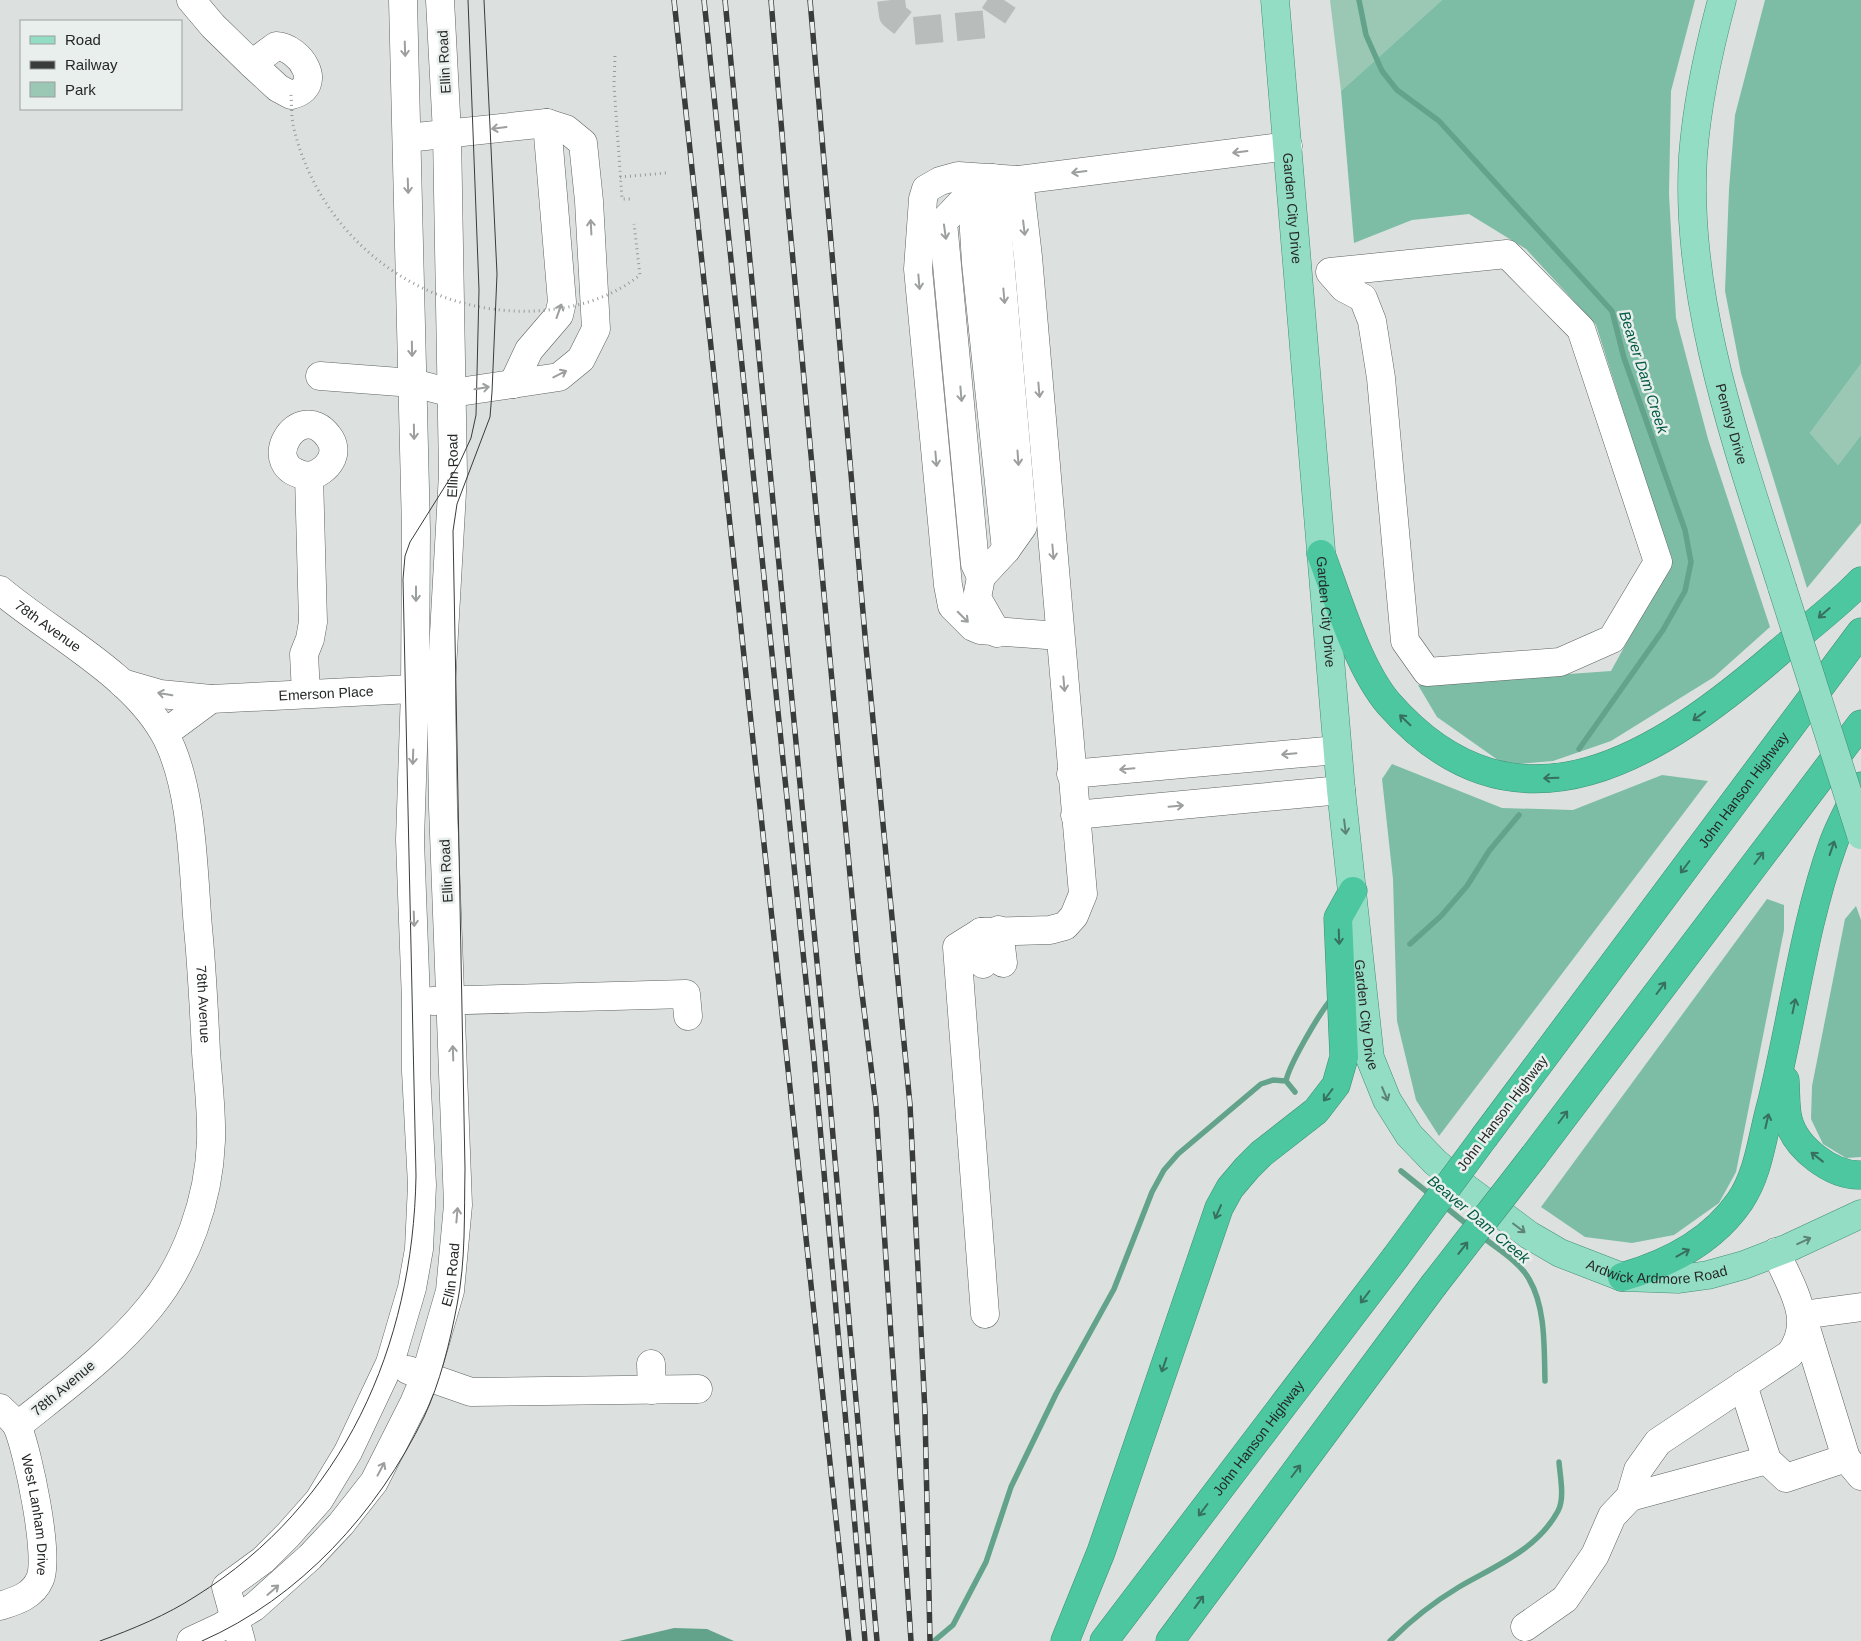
<svg xmlns="http://www.w3.org/2000/svg" width="1861" height="1641" font-family="Arial,sans-serif">
	<rect width="100%" height="100%" fill="#dce1df"/>
	<!-- green -->
	<path fill="#9ac8b5" d="M1330,0H1442L1341,91Z
		M1861,364V435L1838,465L1810,433Z"/>
	<!-- forest -->
	<path fill="#7dbda5" d="M1442,0H1695L1671,91L1669,194L1676,318L1708,439L1770,627L1714,677L1611,741L1553,761L1505,765L1437,717L1418,685L1611,671L1671,562L1596,325L1526,249L1469,214L1412,220L1354,243L1341,91Z
		M1765,0H1861V364L1810,433L1838,465L1861,435V523L1807,588L1741,373L1725,291L1729,189L1735,115Z
		M1392,764L1502,808L1573,810L1662,775L1708,781L1439,1136L1416,1100L1397,1021L1393,879L1382,779Z
		M1767,899L1784,905V930L1736,1172L1719,1203L1674,1235L1632,1243L1585,1237L1541,1207Z
		M1856,906L1861,920V1157L1846,1158L1823,1144L1811,1119L1812,1086L1845,919Z"/>
	<!-- water -->
	<path fill="#63a38b" d="M674,1628L707,1629L734,1641H619Z"/>
	<g fill="none" stroke-linecap="round" stroke-linejoin="round">
		<!-- stream -->
		<path stroke="#63a38b" stroke-width="5.5" d="M1359,0L1366,35L1382,71L1397,90L1439,121L1612,311L1624,358L1685,530L1691,562L1685,591L1663,630L1579,749
			M1410,944L1441,916L1467,886L1489,851L1519,815
			M1295,1092L1286,1081C1289,1065 1318,1016 1329,1002
			M1401,1171L1432,1196
			M1443,1205L1469,1226
			M1480,1235C1496,1248 1519,1261 1529,1279C1546,1308 1544,1348 1545,1381
			M934,1641L953,1625L986,1562L1011,1487L1056,1394L1114,1289L1152,1192L1164,1170L1178,1154L1261,1084L1273,1080L1286,1081
			M1390,1641C1410,1621 1434,1602 1459,1587C1495,1566 1537,1550 1558,1511C1565,1498 1560,1476 1559,1462"/>
		<!-- minor-tunnel -->
		<path stroke="#b8bcba" stroke-width="28" stroke-dasharray="28 14" stroke-linecap="butt" d="M891,0L893,15L913,31L988,24L1004,0"/>
		<!-- minor casing -->
		<g stroke="#5d6260" stroke-width="29">
			<g id="minor">
				<path d="M191,0L213,26L252,64"/>
				<path d="M276,46C300,47 326,87 291,95L278,88L252,64Z"/>
				<path d="M993,178L1023,526L1006,550L981,577L977,598L997,633"/>
				<path d="M971,181L976,263L1006,550"/>
				<path d="M972,196L962,202L943,222L975,564L981,577"/>
				<path d="M1507,254L1581,329L1658,562L1612,639L1560,662L1427,672L1405,641L1381,378L1372,321L1363,298L1344,288L1330,272Z"/>
				<path d="M320,376L413,383L452,393L559,377L581,359L596,329L589,201L583,143L566,129L547,123L407,138"/>
				<path d="M513,384L529,350L559,315L562,302L547,123"/>
				<path id="s1" d="M0,590C51,633 131,674 164,733C193,784 193,870 198,928C202,969 204,1010 206,1052C208,1082 212,1111 211,1141C209,1199 187,1262 150,1307C113,1353 63,1389 17,1426"/>
				<path d="M1060,636L980,630L973,627L952,606L948,585L918,269L923,199L926,189L940,181L958,176L1019,180L1288,146"/>
				<path id="s2" d="M122,683L160,694L211,699L432,688"/>
				<path d="M306,693L304,654L310,639L313,622L309,476C253,469 299,397 328,436C342,453 327,472 309,476"/>
				<path d="M165,733L211,699"/>
				<path d="M1071,774L1337,750"/>
				<path d="M1075,815L1341,790"/>
				<path d="M999,930L1003,963"/>
				<path d="M981,932L983,964"/>
				<path d="M433,1001L686,994L688,1016"/>
				<path d="M1861,1307L1802,1315L1846,1458L1861,1476"/>
				<path d="M985,1314L957,947L981,932L1050,930L1065,926L1074,916L1083,894L1028,257L1019,180"/>
				<path d="M651,1364L652,1390"/>
				<path d="M408,1370L471,1392L698,1389"/>
				<path d="M1743,1385L1767,1460L1786,1478L1846,1458"/>
				<path id="s3" d="M0,1408C6,1414 15,1421 18,1428C28,1453 50,1556 40,1579C33,1596 16,1601 0,1606"/>
				<path d="M1630,1497L1767,1460"/>
				<path d="M1525,1627L1565,1599L1595,1555L1612,1516L1630,1497L1638,1470L1658,1442L1790,1354C1816,1320 1790,1286 1776,1252"/>
				<path id="s4" d="M191,1641L221,1627L254,1607L310,1557L341,1524L374,1482L414,1403L425,1377L450,1291L458,1205L443,807L441,687L453,474L447,133L440,0"/>
				<path d="M241,1641L226,1587L263,1560L288,1535L319,1500L348,1452L390,1363L412,1288L419,1249L422,1185L416,1071V1001L410,840L415,690L416,530L403,0"/>
			</g>
		</g>
		<!-- major casing -->
		<g stroke="#3f8f75" stroke-width="29">
			<g id="major">
				<path id="s5" d="M1275,0L1341,790L1370,1058L1387,1100L1409,1135L1435,1162L1466,1188L1529,1235L1560,1253L1622,1277L1679,1279L1708,1275L1744,1265L1788,1248L1861,1214"/>
				<path id="s6" d="M1722,0C1708,52 1697,102 1693,156C1684,300 1739,451 1782,587"/>
			</g>
		</g>
		<!-- highway casing -->
		<g stroke="#3f8f75" stroke-width="29">
			<g id="highway">
				<path d="M1321,554C1338,599 1358,668 1389,704C1519,851 1662,753 1778,653C1806,629 1836,607 1861,581"/>
				<path d="M1785,1080C1786,1093 1785,1107 1788,1119C1795,1148 1832,1176 1861,1175"/>
				<path id="s7" d="M1485,1136L1861,632"/>
				<path d="M1534,1156L1861,724"/>
				<path d="M1622,1277C1668,1264 1712,1242 1740,1201C1759,1173 1762,1137 1771,1105C1793,1018 1803,928 1833,844C1840,824 1851,805 1861,786"/>
				<path d="M1065,1641L1101,1552L1219,1208L1230,1188L1247,1168L1261,1154L1316,1111L1336,1085L1344,1057L1338,918L1353,891"/>
				<path id="s8" d="M1104,1641L1395,1258"/>
				<path d="M1170,1641L1433,1286"/>
			</g>
		</g>
		<!-- path -->
		<path stroke="#969a99" stroke-width="3" stroke-dasharray="1 4" stroke-linecap="butt" d="M615,56L614,85L622,199H631
			M620,177L666,173"/>
		<!-- minor -->
		<use href="#minor" stroke="#fff" stroke-width="28"/>
		<!-- major -->
		<use href="#major" stroke="#94ddc5" stroke-width="28"/>
		<!-- highway -->
		<use href="#highway" stroke="#4cc79f" stroke-width="28"/>
		<!-- tram -->
		<path stroke="#3a3c3c" stroke-width="1" d="M100,1641C133,1629 167,1615 196,1596C344,1504 413,1346 416,1176L403,579L405,556L410,542L459,464L471,438L476,415L479,290L468,0
			M202,1641C300,1598 378,1512 424,1417C440,1383 450,1342 457,1305C466,1260 464,1214 465,1169L453,531L457,504L490,417L492,392L497,274L484,0"/>
		<!-- rail casing -->
		<g stroke="#3a3c3c" stroke-width="5.5">
			<path id="rail" d="M674,0L849,1641
				M704,0L814,1058L865,1641
				M725,0L826,1056L877,1641
				M771,0L788,207L858,961L876,1107L911,1641
				M810,0L866,647L910,1105L925,1413L930,1641"/>
		</g>
		<!-- rail -->
		<use href="#rail" stroke="#e9efec" stroke-width="4" stroke-dasharray="11" stroke-linecap="butt"/>
		<!-- major-bridge casing -->
		<g stroke="#3f8f75" stroke-width="29" stroke-linecap="butt">
			<path id="major-bridge" d="M1782,587L1861,835"/>
		</g>
		<!-- highway-bridge casing -->
		<g stroke="#3f8f75" stroke-width="29" stroke-linecap="butt">
			<path id="highway-bridge" d="M1395,1258L1485,1136
				M1433,1286L1534,1156"/>
		</g>
		<!-- path-bridge -->
		<path stroke="#969a99" stroke-width="3" stroke-dasharray="1 4" stroke-linecap="butt" d="M291,95C292,106 291,118 294,129C321,239 421,316 535,311C573,309 610,299 640,275L634,224"/>
		<!-- major-bridge -->
		<use href="#major-bridge" stroke="#94ddc5" stroke-width="28"/>
		<!-- highway-bridge -->
		<use href="#highway-bridge" stroke="#4cc79f" stroke-width="28"/>
	</g>
	<!-- one-way arrows -->
	<defs><path id="oneway-shaft" d="M-6 0H5M1.5-3L5.5 0L1.5 3" fill="none" stroke-width="1.6" stroke-linecap="round" stroke-linejoin="round" transform="scale(1.25)"/></defs>
	<g stroke="#9d9e9e">
		<use href="#oneway-shaft" transform="translate(405 49) rotate(88)"/>
		<use href="#oneway-shaft" transform="translate(499 128) rotate(173)"/>
		<use href="#oneway-shaft" transform="translate(1240 152) rotate(173)"/>
		<use href="#oneway-shaft" transform="translate(1079 172) rotate(173)"/>
		<use href="#oneway-shaft" transform="translate(408 186) rotate(88)"/>
		<use href="#oneway-shaft" transform="translate(591 227) rotate(-93)"/>
		<use href="#oneway-shaft" transform="translate(1024 228) rotate(83)"/>
		<use href="#oneway-shaft" transform="translate(945 232) rotate(82)"/>
		<use href="#oneway-shaft" transform="translate(919 282) rotate(85)"/>
		<use href="#oneway-shaft" transform="translate(1004 296) rotate(85)"/>
		<use href="#oneway-shaft" transform="translate(559 311) rotate(-70)"/>
		<use href="#oneway-shaft" transform="translate(412 349) rotate(89)"/>
		<use href="#oneway-shaft" transform="translate(560 374) rotate(-27)"/>
		<use href="#oneway-shaft" transform="translate(482 388) rotate(-9)"/>
		<use href="#oneway-shaft" transform="translate(1039 390) rotate(85)"/>
		<use href="#oneway-shaft" transform="translate(961 394) rotate(85)"/>
		<use href="#oneway-shaft" transform="translate(414 432) rotate(89)"/>
		<use href="#oneway-shaft" transform="translate(1018 458) rotate(86)"/>
		<use href="#oneway-shaft" transform="translate(936 459) rotate(85)"/>
		<use href="#oneway-shaft" transform="translate(1053 552) rotate(85)"/>
		<use href="#oneway-shaft" transform="translate(416 594) rotate(90)"/>
		<use href="#oneway-shaft" transform="translate(963 617) rotate(45)"/>
		<use href="#oneway-shaft" transform="translate(1064 684) rotate(85)"/>
		<use href="#oneway-shaft" transform="translate(165 694) rotate(-170)"/>
		<use href="#oneway-shaft" transform="translate(1289 754) rotate(175)"/>
		<use href="#oneway-shaft" transform="translate(413 757) rotate(92)"/>
		<use href="#oneway-shaft" transform="translate(1127 769) rotate(175)"/>
		<use href="#oneway-shaft" transform="translate(1176 806) rotate(-5)"/>
		<use href="#oneway-shaft" transform="translate(414 919) rotate(88)"/>
		<use href="#oneway-shaft" transform="translate(453 1053) rotate(-92)"/>
		<use href="#oneway-shaft" transform="translate(457 1215) rotate(-85)"/>
		<use href="#oneway-shaft" transform="translate(381 1469) rotate(-62)"/>
		<use href="#oneway-shaft" transform="translate(273 1590) rotate(-41)"/>
	</g>
	<g stroke="#37705e">
		<use href="#oneway-shaft" transform="translate(1824 613) rotate(139)"/>
		<use href="#oneway-shaft" transform="translate(1699 716) rotate(144)"/>
		<use href="#oneway-shaft" transform="translate(1405 720) rotate(-136)"/>
		<use href="#oneway-shaft" transform="translate(1551 778) rotate(178)"/>
		<use href="#oneway-shaft" transform="translate(1832 848) rotate(-71)"/>
		<use href="#oneway-shaft" transform="translate(1759 858) rotate(-53)"/>
		<use href="#oneway-shaft" transform="translate(1685 867) rotate(127)"/>
		<use href="#oneway-shaft" transform="translate(1339 937) rotate(88)"/>
		<use href="#oneway-shaft" transform="translate(1661 988) rotate(-53)"/>
		<use href="#oneway-shaft" transform="translate(1794 1006) rotate(-78)"/>
		<use href="#oneway-shaft" transform="translate(1328 1095) rotate(127)"/>
		<use href="#oneway-shaft" transform="translate(1563 1117) rotate(-53)"/>
		<use href="#oneway-shaft" transform="translate(1767 1121) rotate(-77)"/>
		<use href="#oneway-shaft" transform="translate(1817 1157) rotate(-142)"/>
		<use href="#oneway-shaft" transform="translate(1218 1212) rotate(114)"/>
		<use href="#oneway-shaft" transform="translate(1463 1248) rotate(-52)"/>
		<use href="#oneway-shaft" transform="translate(1683 1253) rotate(-29)"/>
		<use href="#oneway-shaft" transform="translate(1365 1297) rotate(127)"/>
		<use href="#oneway-shaft" transform="translate(1164 1365) rotate(109)"/>
		<use href="#oneway-shaft" transform="translate(1296 1471) rotate(-53)"/>
		<use href="#oneway-shaft" transform="translate(1203 1510) rotate(127)"/>
		<use href="#oneway-shaft" transform="translate(1199 1602) rotate(-54)"/>
	</g>
	<g stroke="#5d8276">
		<use href="#oneway-shaft" transform="translate(1345 827) rotate(83)"/>
		<use href="#oneway-shaft" transform="translate(1385 1094) rotate(67)"/>
		<use href="#oneway-shaft" transform="translate(1519 1228) rotate(37)"/>
		<use href="#oneway-shaft" transform="translate(1804 1241) rotate(-25)"/>
	</g>
	<g text-anchor="middle" dominant-baseline="central" stroke-width="5" stroke-linejoin="round" paint-order="stroke">
		<!-- street labels -->
		<g font-size="14" fill="#262828" stroke="#e9efec">
			<text transform="translate(444 62) rotate(-93)">Ellin Road</text>
			<text stroke="none"><textPath href="#s5" startOffset="209">Garden City Drive</textPath></text>
			<text stroke="none"><textPath href="#s6" startOffset="431">Pennsy Drive</textPath></text>
			<text stroke="none"><textPath href="#s4" startOffset="1278">Ellin Road</textPath></text>
			<text stroke="none"><textPath href="#s5" startOffset="614">Garden City Drive</textPath></text>
			<text stroke="none"><textPath href="#s1" startOffset="60">78th Avenue</textPath></text>
			<text stroke="none"><textPath href="#s2" startOffset="206">Emerson Place</textPath></text>
			<text stroke="none"><textPath href="#s7" startOffset="432">John Hanson Highway</textPath></text>
			<text transform="translate(446 871) rotate(-93)">Ellin Road</text>
			<text stroke="none"><textPath href="#s1" startOffset="495">78th Avenue</textPath></text>
			<text stroke="none"><textPath href="#s5" startOffset="1019">Garden City Drive</textPath></text>
			<text transform="translate(1502 1113) rotate(-53)">John Hanson Highway</text>
			<text stroke="none"><textPath href="#s5" startOffset="1442">Ardwick Ardmore Road</textPath></text>
			<text stroke="none"><textPath href="#s4" startOffset="468">Ellin Road</textPath></text>
			<text transform="translate(63 1388) rotate(-40)">78th Avenue</text>
			<text stroke="none"><textPath href="#s8" startOffset="255">John Hanson Highway</textPath></text>
			<text stroke="none"><textPath href="#s3" startOffset="116">West Lanham Drive</textPath></text>
		</g>
		<!-- water labels -->
		<g font-size="15" font-style="italic" fill="#005942" stroke="#e9efec">
			<text transform="translate(1644 372) rotate(72)">Beaver Dam Creek</text>
			<text transform="translate(1479 1219) rotate(40)">Beaver Dam Creek</text>
		</g>
	</g>
	<!-- legend -->
	<rect x="20" y="20" width="162" height="90" fill="#e9efec" stroke="#9b9f9e"/>
	<rect x="30" y="36" width="25" height="8" fill="#94ddc5" stroke="#9b9f9e"/>
	<text x="65" y="45" font-size="15" fill="#262828">Road</text>
	<rect x="30" y="61" width="25" height="8" fill="#3a3c3c" stroke="#9b9f9e"/>
	<text x="65" y="70" font-size="15" fill="#262828">Railway</text>
	<rect x="30" y="82" width="25" height="15" fill="#9ac8b5" stroke="#9b9f9e"/>
	<text x="65" y="95" font-size="15" fill="#262828">Park</text>
</svg>
